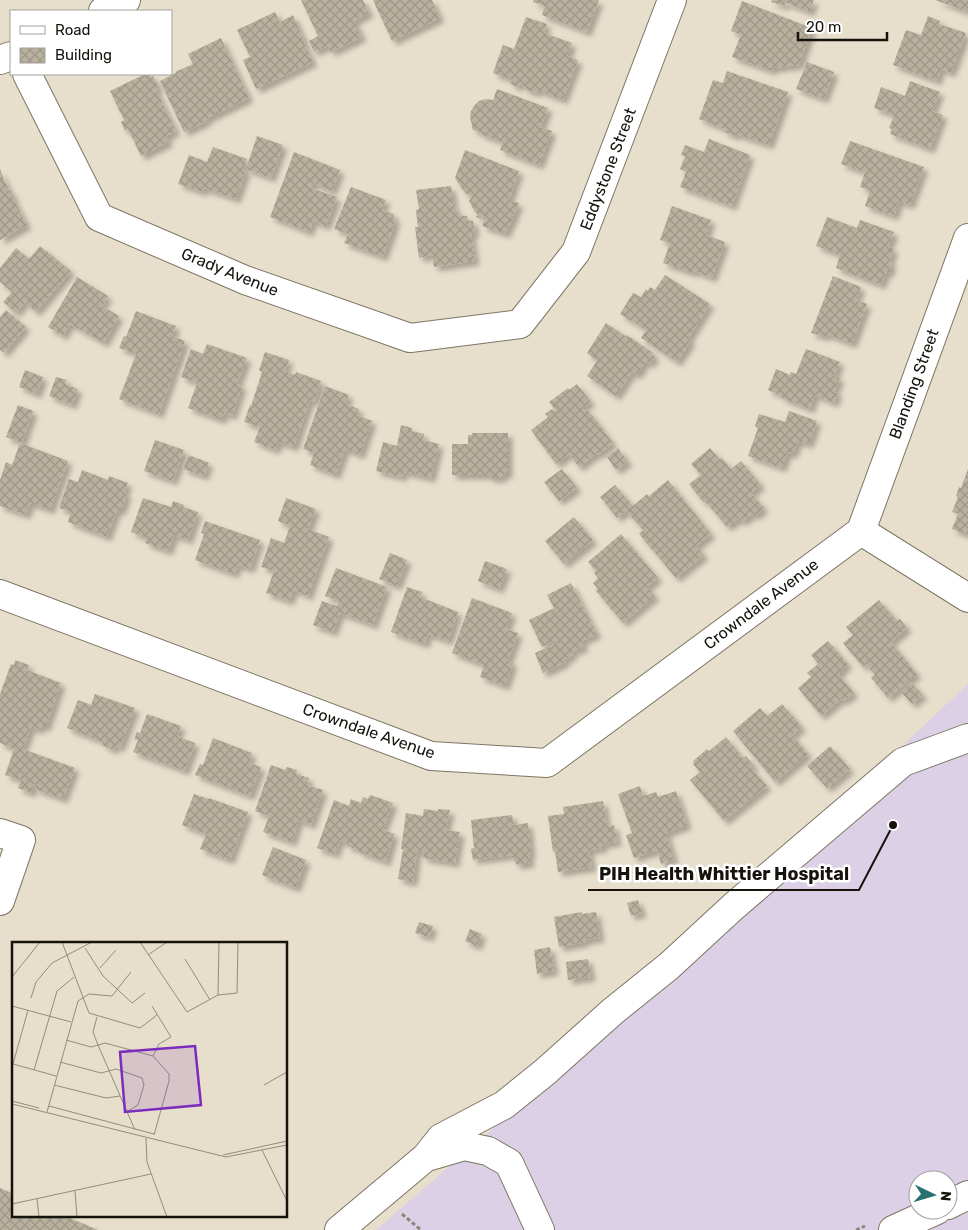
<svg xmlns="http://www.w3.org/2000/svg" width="968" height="1230" font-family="Rubik,sans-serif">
	<defs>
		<pattern id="building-cross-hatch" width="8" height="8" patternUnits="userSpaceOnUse" patternTransform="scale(1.25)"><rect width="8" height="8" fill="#b9b09e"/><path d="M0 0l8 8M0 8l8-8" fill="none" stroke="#9e9687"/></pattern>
		<filter id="shadow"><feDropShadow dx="4.5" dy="4.5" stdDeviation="2.5" flood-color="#0004"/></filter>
	</defs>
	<rect width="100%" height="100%" fill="#e7decb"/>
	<!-- medical -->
	<path fill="#dbd0e5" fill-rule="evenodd" d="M968,684V1230H376L541,1087ZM918,1180H948V1210H918Z"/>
	<!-- building -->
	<path fill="url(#building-cross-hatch)" filter="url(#shadow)" d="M301,0H363L369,13L354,21L362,37L331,52L328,46L314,52L309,41L318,36Z
		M373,0H432L440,18L392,41Z
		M533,0H599L587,32L542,15L545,6L533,2Z
		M772,0H814L810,12L786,3L784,6L771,2Z
		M935,0H968V12Z
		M742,1L812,28L799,65L773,68L772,71L732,57L741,35L731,31Z
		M275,12L280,22L293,15L305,42L304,43L313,62L256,89L243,60L250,57L237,30Z
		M928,16L940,21L939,24L966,33L951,73L941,69L937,81L893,65L906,30L921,35Z
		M526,17L547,24L544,33L572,43L567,56L578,60L563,100L537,90L536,93L524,89L525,86L520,84L518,87L510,84L512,80L493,73L503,45L514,49Z
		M221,38L249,98L206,119L207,121L184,132L160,81L176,73L175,72L193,64L188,54Z
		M807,62L834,72L824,99L796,89Z
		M727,71L788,92L769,145L736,134L735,136L724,132L725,129L699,119L713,80L723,83Z
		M145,74H149L151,77L153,76L159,88L156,90L176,131L166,136L169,142L141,156L128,129L125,131L121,122L124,120L110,91Z
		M910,81L940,92L932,111L943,115L930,149L890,134L892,129L889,128L894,115L874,108L881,87L905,96Z
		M497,89L548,108L541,127L552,131L539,165L500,150L503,142L480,134L481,132L473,130L470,117L471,111L474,106L479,101L486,99L493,100Z
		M257,136L283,145L271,178L246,169Z
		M709,139L750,155L732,206L680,187L686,172L680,169L685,156L681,155L685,145L704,152Z
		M850,141L924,167L910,205L899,201L894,216L865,206L870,190L860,187L865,172L841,164Z
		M213,147L247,159L243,170L246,171L236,199L204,188L203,192L178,184L189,155L207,162Z
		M465,150L519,171L509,200L519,203L510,225H509L506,234L482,226L486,217L482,215L481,219L476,217L478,214L475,212L469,201L472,196L465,193L455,178Z
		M294,152L340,170L332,191L313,183L311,188L337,197L326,226L313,221L309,232L270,217Z
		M0,169L9,191L11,190L15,202L27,225L0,240Z
		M451,186L454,208L456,207L457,215L467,216L468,221H473L475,233L471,234L475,261L434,267L432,255L419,258L415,227H418L416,210L419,209L416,190Z
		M351,187L386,200L382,210L394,214L393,219L396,220L383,257L344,243L348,234L334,229Z
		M672,206L711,220L706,235L725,242L712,278L694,271L693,273L663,263L670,243L660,240Z
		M827,217L857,228L860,220L894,232L888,247L894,249L889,262L892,263L889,273L886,272L881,285L836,268L840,255L816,246Z
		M40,246L71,271L36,312L25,302L16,313L3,302L12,292L0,282V268L16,248L29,259Z
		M665,275L710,304L688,339L691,341L677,362L641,338L646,330L620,314L633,293L641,297L646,289L648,291L650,287L655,290Z
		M833,276L861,287L856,300L867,304L852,344L826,334L825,337L811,333Z
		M77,277L108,296L102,306L119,316L104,343L70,324L63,336L48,327Z
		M6,310L26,327L4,353L0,350V317Z
		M136,311L176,326L172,336L185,341L159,414L119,399L136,354L119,348L124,336L126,337Z
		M606,323L627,337V335L653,353L652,354L655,356L650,364L646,361L637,375L632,372L616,396L587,376L597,361L587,353Z
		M207,344L247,358L237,384L242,386L232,416L224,413L222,420L188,408L197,383L181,377L191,349L203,354Z
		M806,349L840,362L834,376L840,378L834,392L838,393L834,403L815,395L810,409L782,398V396L768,390L776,369L790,375L791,372L796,374Z
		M265,352L289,360L285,371L295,375L296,372L321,381L315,402L310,400L294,447L278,442L276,450L254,442L260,427L244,422L250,405L251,406L262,372L259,370Z
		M25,370L43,377L37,394L19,387Z
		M56,377L67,380L65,384L78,389L72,405L49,396Z
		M577,384L591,402L582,408L584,411L587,409L613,443L598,455L597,453L579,467L569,454L556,464L531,430L548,417L545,414L552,409L555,411H556L549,402L568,388L569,390Z
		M325,386L349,395L346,404L359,409L357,415L372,421L360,455L345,449L336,475L310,465L314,453L303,449Z
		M18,405L33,411L22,443L6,437Z
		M789,411L817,421L809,444L798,441L793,454L787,453L782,468L748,456L758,428L755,426L759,414L785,422Z
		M401,425L412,428L411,431L424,434L423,440L439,444L431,478L404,472L402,477L376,471L383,442L397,446Z
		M472,433H508V474H502L503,478H489V475H452V444H468V435H472Z
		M155,440L184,450L173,481L144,471Z
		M20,443L68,461L50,510L30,503L26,515L0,506V480L6,462L12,465Z
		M618,448L628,462L616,470L607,457Z
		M710,448L720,460L722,458L731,469L741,461L761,485L751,493L764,508L755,516L753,513L742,522L739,518L727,527L705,501L703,502L689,484L701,475L691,464Z
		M189,455L209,463L204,476L183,469Z
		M562,469L577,488L559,501L544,482Z
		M968,469V535L952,529L958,514L952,512L958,497L956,496L959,487L961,488Z
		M82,470L108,480L109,476L128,483L124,493L127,494L121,511L117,510L107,537L68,522L71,512L59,508L69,479L78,482Z
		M668,480L711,534L696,546L704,555L676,578L639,534L643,530L626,511L617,518L600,497L615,485L633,506L647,494L649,496Z
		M143,498L171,507L173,501L184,505L183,507L198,512L188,540L174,535L168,551L145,543L147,538L131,532Z
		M286,498L316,509L308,529L329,537L308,596L294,590L289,601L266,593L274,571L261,567L271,538L284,543L290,526L278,521Z
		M574,517L593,540L564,564L545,541Z
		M205,521L260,540L250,569L238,565L234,574L195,560L204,534L201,533Z
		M621,534L658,578L647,587L655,596L623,623L596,591L598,589L593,583L598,578L594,573L596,571L588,562Z
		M390,553L407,560L397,586L379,579Z
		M485,561L507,569L499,589L478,581Z
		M336,568L387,587L373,625L340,613L333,632L313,625L322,601L337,606L339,601L325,596Z
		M571,583L597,634L582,641L584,647L572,652L573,655L564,660L566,662L543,673L535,653L557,643L555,640L542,647L529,620L554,608L547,595Z
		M407,587L422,592L420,597L458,612L448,641L428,634L425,644L391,632Z
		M472,598L512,613L506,629L518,633L508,661L513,663L505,686L480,677L484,665L452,653Z
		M879,600L897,621L900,619L907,628L891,642L917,674L888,698L871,678L875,675L866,664L863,667L843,643L853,635L846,627Z
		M828,641L848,664L838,674L854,693L843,701L841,699L821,716L798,688L811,677L807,673L818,664L811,655Z
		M15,660L29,665L27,670L61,683L46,727L41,726L39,730L31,727L23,749L75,768L63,799L35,789L36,785L34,784L31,793L18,788L21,780L5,775L14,749L0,743V694L11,664L14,665Z
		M911,682L923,695L912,704L901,692Z
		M95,694L135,708L120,748L115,745L114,750L102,745L103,742L67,728L78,700L91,705Z
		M782,704L802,727L792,735L808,754L775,782L733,731L760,708L767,716Z
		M147,714L181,726L177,736L195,743L185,771L133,752L138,740L134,739L137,732L140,733Z
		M726,737L743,758L746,756L754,766L751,768L767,786L724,821L690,780L700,772L693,764L694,763L693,761L707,749L709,751Z
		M213,738L252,753L249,763L261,767L250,796L195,775L200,764L203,765Z
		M830,746L850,769L827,788L807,766Z
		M271,765L285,770L287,767L297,770L296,774L309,778L307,785L323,790L311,825L299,820L292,842L263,832L269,816L255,811Z
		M640,786L643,796L656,792L658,797L676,791L687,825L666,833L674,859L661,864L657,850L634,858L626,835L632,833L618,794Z
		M194,794L209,799V798L248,812L230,860L200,849L206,834L182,825Z
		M370,795L393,803L383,829L394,834L386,862L359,852V850L347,846V843L340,840L335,854L317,848L334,800L349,806L351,799L361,803L363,797L368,799Z
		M603,801L607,826L614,825L617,842L603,844V848L589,850L592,867L558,872L555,851L553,852L548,816L564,814L563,807Z
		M424,809L438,811V809L450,810L446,830L460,832L455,863L423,858L424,852L417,851L413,882L398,879L403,849H401L406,813L423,816Z
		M512,815L514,825L528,823L531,854H529L530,863L517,865L511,855L473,860L471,849L474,848L471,820Z
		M273,847L306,860L296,888L262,875Z
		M638,900L642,913L631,916L627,903Z
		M582,912V914L596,912L600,938L585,940L586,942L559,947L554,917Z
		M419,922L433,926L429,937L415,933Z
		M470,929L482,934L477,946L465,941Z
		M550,947L554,971L537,974L534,950Z
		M588,959L591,977L568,980L566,962Z
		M0,1188L14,1194V1216H65L98,1230H0Z"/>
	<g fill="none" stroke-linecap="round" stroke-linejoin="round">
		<!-- minor casing -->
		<g stroke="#7e7665" stroke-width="30">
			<path id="minor" d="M103,11L126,0
				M0,60L11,56
				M27,74L99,217L245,280L410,338L520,324L576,252L672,0
				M861,531L968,238
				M861,531L968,598
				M0,594L431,756L547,763L861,531
				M0,833L21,840L0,901
				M430,1156L464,1146L488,1151L509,1163L540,1230
				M948,1205L968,1195
				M339,1230L426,1157L441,1138L504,1105L545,1072L612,1012L669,966L734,906L903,762L968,738
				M893,1230L937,1210"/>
		</g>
		<!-- path -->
		<path stroke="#8c8679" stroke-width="3" stroke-dasharray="4 2.5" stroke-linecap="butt" d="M402,1214L421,1230
			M856,1230L865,1226"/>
		<!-- minor -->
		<use href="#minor" stroke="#fff" stroke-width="28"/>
	</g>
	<g text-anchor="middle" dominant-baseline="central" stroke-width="5" stroke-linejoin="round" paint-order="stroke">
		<!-- street labels -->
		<g font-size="16" fill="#16130d" stroke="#fff">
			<text transform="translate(608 169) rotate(-69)">Eddystone Street</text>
			<text transform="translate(230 272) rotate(22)">Grady Avenue</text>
			<text transform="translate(914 384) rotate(-70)">Blanding Street</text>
			<text transform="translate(761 604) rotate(-37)">Crowndale Avenue</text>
			<text transform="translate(369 731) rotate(19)">Crowndale Avenue</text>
		</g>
	</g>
	<!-- overview -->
	<g transform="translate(12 942)">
		<rect width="275" height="275" fill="#e7decb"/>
		<path fill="none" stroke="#938d7f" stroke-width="1" d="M50,0L77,71L128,86L145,73M128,0L175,70L206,53L207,0M73,6L91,34L120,61L133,51M136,13L155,0M173,17L198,58M88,26L104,8M0,35L28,0M206,53L225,51L226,0M19,56L24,40L40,21L80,0M0,64L59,80M140,64L159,95L147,102L141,114M85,75L81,90L86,103L123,188M54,98L79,105L93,101L141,114M141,114L157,132V139L142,193M48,120L89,131L104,127L130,136L132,143L126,163L116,169M1,122L16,68M1,122L44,134M22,128L45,49L62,35M42,143L94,156L108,154M252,143L275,130M0,159L27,166M0,162L214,215L275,203M37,164L142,192M35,170L66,59L77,52L100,54L119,30M134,196L135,220L155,275M250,208L275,259M211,213L275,199M63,248L65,275M25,257L27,275M0,262L139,232"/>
		<path fill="#7b2cbf" fill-opacity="0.15" stroke="#7b2cbf" stroke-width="2.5" d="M183,104L189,163L113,170L108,110Z"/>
		<rect width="275" height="275" fill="none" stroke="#16130d" stroke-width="2.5"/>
	</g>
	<!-- callouts -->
	<path fill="none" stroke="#16130d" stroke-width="2" d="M893 825L859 890H588"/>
	<circle fill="#16130d" stroke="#fff" stroke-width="2" cx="893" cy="825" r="5"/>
	<g font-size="18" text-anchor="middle" font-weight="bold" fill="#16130d" stroke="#fff" stroke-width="5" stroke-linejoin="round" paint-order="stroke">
		<text x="724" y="880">PIH Health Whittier Hospital</text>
	</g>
	<!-- legend -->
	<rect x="10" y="10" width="162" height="65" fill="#ffffff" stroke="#a2a19e"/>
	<rect x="20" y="26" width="25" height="8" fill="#ffffff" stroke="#a2a19e"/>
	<text x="55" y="35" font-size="15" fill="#16130d">Road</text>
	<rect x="20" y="48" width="25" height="15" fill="url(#building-cross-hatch)" stroke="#a2a19e"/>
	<text x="55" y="60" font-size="15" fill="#16130d">Building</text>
	<!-- north arrow -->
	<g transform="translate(933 1195) rotate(95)"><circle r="24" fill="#ffffff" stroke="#a2a19e"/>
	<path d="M0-4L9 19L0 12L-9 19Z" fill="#277270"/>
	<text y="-8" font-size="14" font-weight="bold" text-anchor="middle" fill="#16130d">N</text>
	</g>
	<!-- scale -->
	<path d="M798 32v8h89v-8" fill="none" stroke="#16130d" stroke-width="2.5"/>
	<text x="806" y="32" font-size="15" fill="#16130d" stroke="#ffffff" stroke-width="4" paint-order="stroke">20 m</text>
</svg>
